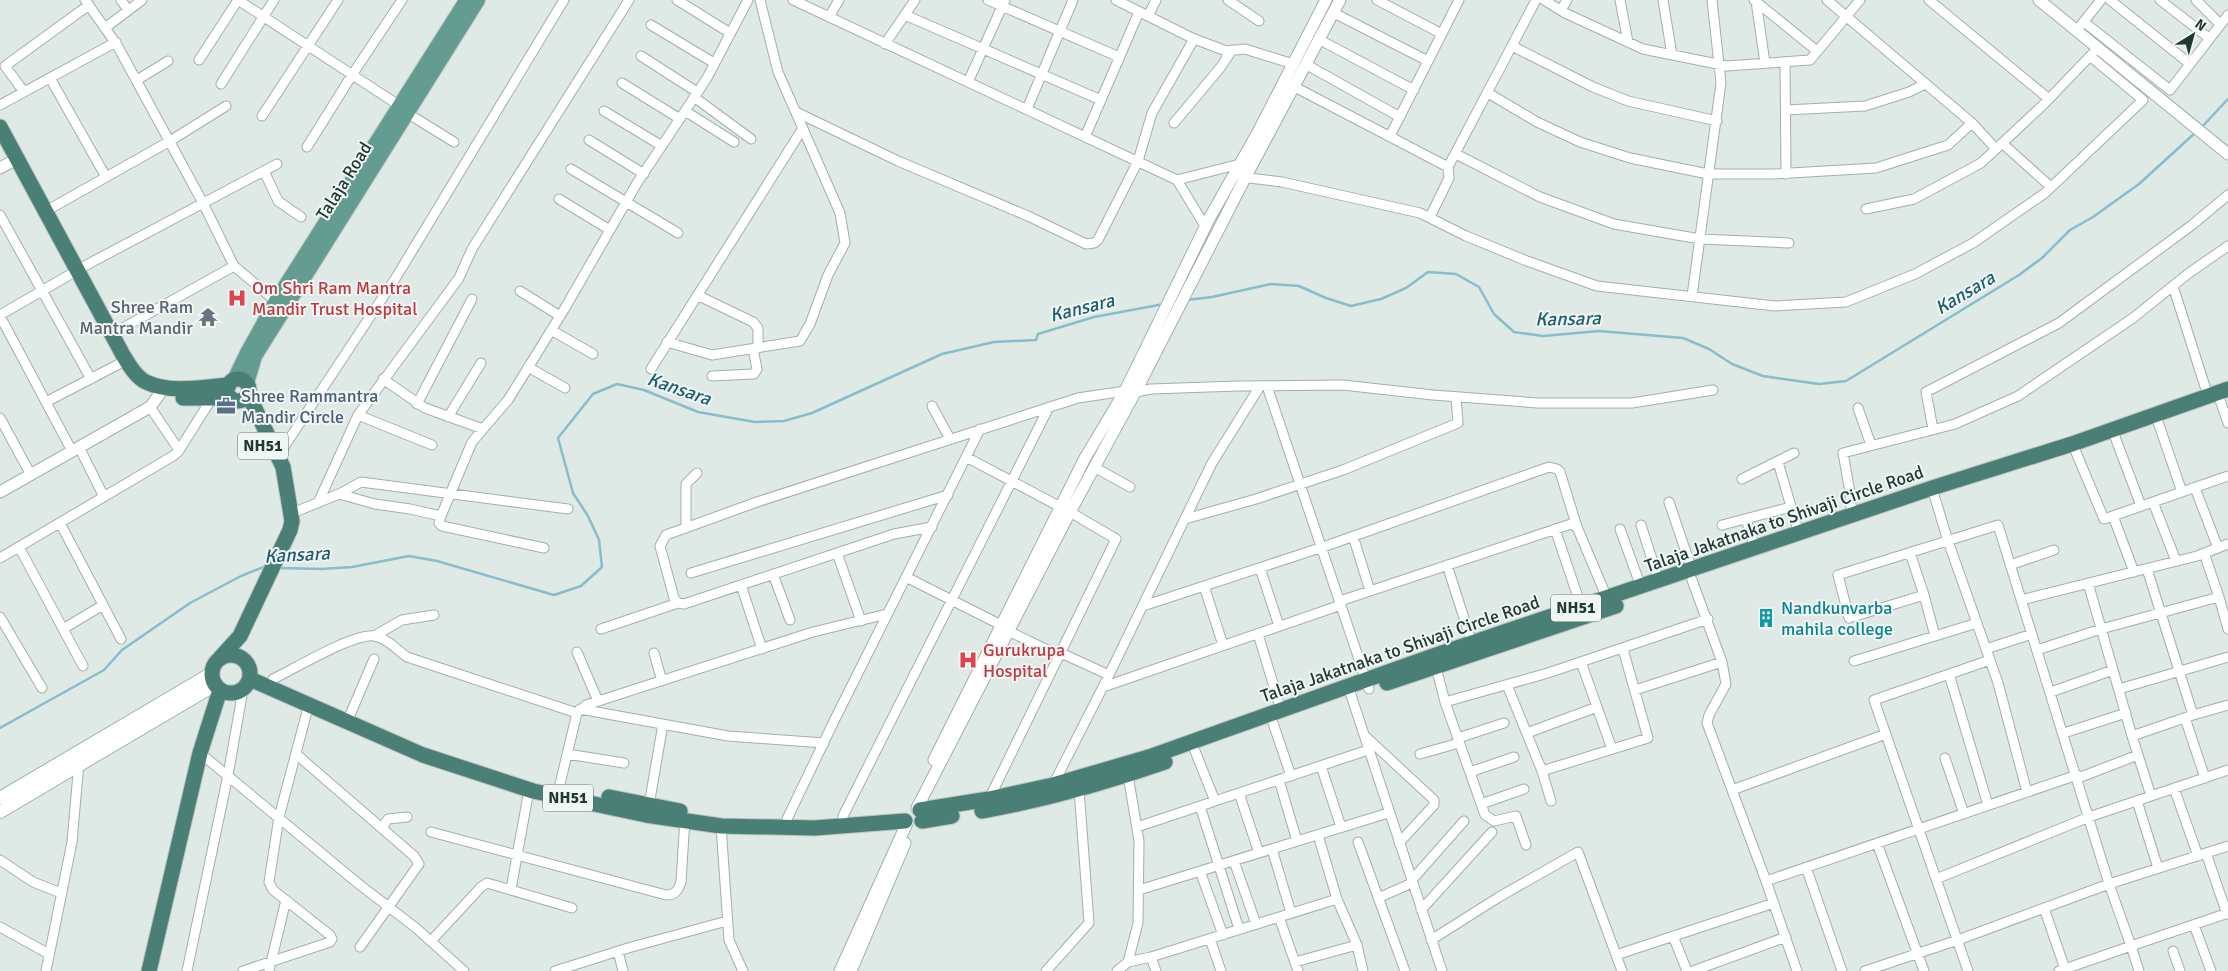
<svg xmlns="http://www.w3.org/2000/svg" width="2228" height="971" font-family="Signika,sans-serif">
	<rect width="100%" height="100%" fill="#dfe9e5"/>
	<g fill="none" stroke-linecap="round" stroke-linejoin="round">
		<!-- stream -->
		<path stroke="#89bdcc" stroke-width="2.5" d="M2201,128L2228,99
			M1187,300L1212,297L1271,284L1299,286L1326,298L1351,306L1381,299L1406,288L1428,272L1456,274L1479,287L1494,314L1514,332L1543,336L1599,331L1683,338L1709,349L1732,364L1763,376L1819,384L1846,381L2019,275L2042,258L2070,230L2093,217L2139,184L2195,133
			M279,568L322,569L352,567L409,556L437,561L554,595L581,586L602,567L599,540L588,516L573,493L558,438L593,394L617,384L644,390L698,412L755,422L784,421L812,413L942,354L994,342L1036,340L1038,334L1094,317L1164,304
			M0,728L104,670L122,650L190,603L241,576L266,566"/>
		<!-- minor casing -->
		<g stroke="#a2b0ac" stroke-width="11">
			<path id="minor" d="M85,0L117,45L203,203L234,266L112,334
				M121,0L128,10
				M238,0L403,108
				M677,0L730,33
				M793,0L1177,180L1205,226
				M988,0L1119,57
				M1116,0L1192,38L1226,51L1245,49L1293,64
				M1228,0L1259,21
				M1377,0L1442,34
				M1544,0L1565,13L1643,49L1727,66L1810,60L1860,0
				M1620,0L1628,42
				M1663,0L1672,55
				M1754,0L1817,51
				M1827,0L1972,123L1996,149
				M1929,0L2049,99
				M2110,0L2190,64
				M2160,0L2209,38
				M2196,0L2220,24
				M1756,1L1765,63
				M1561,10L1567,0
				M1334,13L1428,61
				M905,15L1101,100
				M1148,16L1156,0
				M829,17L839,0
				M2084,22L2170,90L2228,15
				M651,25L714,63
				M2081,25L2101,0
				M105,28L142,0
				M1320,40L1414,90
				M885,44L915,0
				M1512,46L1593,87L1628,101L1717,121
				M641,56L697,92
				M199,60L238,0
				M1785,62L1786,174
				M1307,65L1400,117
				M50,78L106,177
				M137,80L168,61
				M968,82L1005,0
				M622,83L680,119
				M221,84L274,0
				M1289,84L1448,167L1536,0
				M24,92L5,66L89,5
				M1488,93L1537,122L1580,142L1630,158L1708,174H1774L1876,168L1948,145L1972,123
				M694,97L751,139
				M0,105L116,42
				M1027,109L1073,0
				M1786,110L1865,106L1909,92L1925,84
				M604,111L662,146
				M685,111L734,142
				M796,112L898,161L1028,216L1086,244L1094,243L1098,240L1138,161L1152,113L1194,39
				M407,113L454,142
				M262,116L338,0
				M1174,123L1220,68L1232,50
				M1390,136L1459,0
				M1085,137L1139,12
				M589,140L644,174
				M2002,143L2051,187
				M307,147L352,75L402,0
				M1456,154L1540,197L1614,224L1700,239L1789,243
				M571,169L678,233
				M264,171L278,201L301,217
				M1241,177L1282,182L1420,213L1466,236L1527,261L1597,286L1775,306L1846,302L1915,274L1973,243L2045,193L2143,100L2090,56
				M1177,180L1240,164
				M559,199L610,230
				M1866,209L1914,199L1981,163L2044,104L2094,52
				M46,211L170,141L226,106
				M0,215L91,379
				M1430,217L1449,178L1448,167
				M234,266L278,303
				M77,270L277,164
				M2173,286L2208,396
				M520,291L560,316
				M697,295L753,322L758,328V348
				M1692,296L1721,83L1712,0
				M0,315L71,274
				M0,316L72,451
				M551,330L593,354
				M667,342L712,355L800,341L810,324L828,275L845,243L840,213L778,72L760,0
				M528,367L565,388
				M651,369L803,128
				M712,376L754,374L757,369L753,349
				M383,379L425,408L483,429
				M1267,386L1369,689
				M2220,400L2228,423
				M46,402L119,364
				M417,404L472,299
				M932,406L950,439
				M150,407L179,450
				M1858,408L1871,445
				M358,415L432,445
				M448,417L481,363
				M0,418L31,475
				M2158,422L2182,492
				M1933,429L1926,392L2059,323L2192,225L2228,195
				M2115,437L2141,506
				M79,447L104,497
				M2075,450L2104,519L2228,476
				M278,456L395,279L564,0
				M966,457L1070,512L1116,539L989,799
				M1778,462L1799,534
				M1094,467L1130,487
				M1742,479L1794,453
				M1932,488L1948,541L1998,683L2027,792
				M2195,488L2218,548
				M339,494L361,482L568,509
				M1669,502L1692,570
				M2153,502L2176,561
				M318,503L358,415L459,278L472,249L629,0
				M290,514L339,494L375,504L410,509L441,516
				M1852,516L1850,492L1843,453L1955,424L2018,396L2133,318L2189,273L2228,246
				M2113,516L2134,572
				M1185,519L1256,499L1343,470L1458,423L1456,397
				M1746,519L1755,549
				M60,523L121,639
				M1641,525L1659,581
				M1722,525L1791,507
				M932,527L894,534L684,604L678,603L674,598L660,546L666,535L757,502L1078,398L1125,391L1136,392L1151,389L1238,386L1343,385L1433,395L1538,403H1632L1713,390
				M686,528V484L697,473
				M1555,529L1581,606
				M1620,529L1641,587
				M1353,536L1370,591
				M19,547L83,666
				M544,548L442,526L439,523L441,516L472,442L508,400L565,308L637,183L707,78L748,0
				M837,553L861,621
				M1910,553L1924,595
				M2204,553L2219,597
				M0,558L173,456L178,452L212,398
				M1447,565L1472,643
				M2010,565L2054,550
				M1260,568L1279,626
				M2147,569L2193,715L2228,705
				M691,573L948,495
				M773,574L790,620
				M906,577L1001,625
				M1692,580L1722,662L1726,684L1709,715L1707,723L1766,881L1797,971
				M2088,583L2132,736L2193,715
				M741,585L762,649
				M1204,586L1223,645
				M2021,600L2197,556L2228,544
				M1340,601L1571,524L1577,527L1607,598
				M1143,606L1323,547L1549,467L1557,469L1560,472L1577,527
				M0,617L42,688
				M63,629L103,605
				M601,629L678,603
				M1004,629L1060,656
				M1258,634L1281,710
				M374,636L402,620L434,615
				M1935,636L1924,595L1849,618L1838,575L1998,525L2109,884L2131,946L2228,913
				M1986,649L2032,634
				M2037,650L2101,629L2219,597L2228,629
				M577,652L598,701
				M654,653L662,681
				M1061,653L1109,675
				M1854,661L1977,623
				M1581,662L1612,749
				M1436,667L1445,702L1485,815L1494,821L1516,816L1526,845
				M1949,674L1988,805
				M273,679C294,669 354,633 374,636C387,638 397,650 407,657L577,713
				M1507,685L1542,771L1648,738L1623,649
				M1348,686L1442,971
				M1103,687L1341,605
				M2119,689L2228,657
				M1635,690L1722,662
				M2051,692L2113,670
				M1445,702L1548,673L1708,619
				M580,709L728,736L824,743
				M350,715L374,659
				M2185,718L2205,778
				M1273,723L1291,776
				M1527,733L1597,707
				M2064,733L2126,713
				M1364,735L1434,800V805L1399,843
				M2132,736L2151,796
				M1458,738L1504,723
				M1195,751L1215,801
				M200,753L360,885L416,928L464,971
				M296,754L414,856L419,864L360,947
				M567,754L624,763
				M1420,754L1459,743
				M1945,758L1964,814
				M1321,766L1341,827
				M1542,771L1551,801
				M1470,772L1514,757
				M2078,778L2138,755
				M1279,780L1297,841
				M1053,785L1109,675L1212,463L1260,386
				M559,788L577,713L586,705L813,632L887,614
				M2174,788L2198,856
				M1732,790L1886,734
				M1239,793L1259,853
				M2137,801L2158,868
				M1481,804L1524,789
				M649,805L663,724
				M1200,806L1239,929
				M843,816L1049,407
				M787,819L835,719L980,429
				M721,826L729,940L743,971
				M1137,827L1368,750
				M382,828L388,819L407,817
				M431,832L666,895C675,895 678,891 681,882L685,818
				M1358,842L1405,971
				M1877,843L1924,971
				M1272,849L1291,913
				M2206,853L2227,914
				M0,860L33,882L61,893
				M1234,861L1256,924
				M1806,867L1842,971
				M1200,871L1223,935
				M1936,879L2089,817L2228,770
				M1411,881L1464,821
				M1766,881L2077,775
				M511,889L529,790
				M1139,890L1388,813
				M1378,898L1412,883
				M1337,899L1357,945L1363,971
				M2044,908L2065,969
				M1421,910L1492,832
				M1279,917L1298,971
				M2194,925L2211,971
				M0,927L49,954
				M1673,936L1687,971
				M1210,939L1221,971
				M1431,940L1499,897L1578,852L1622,971
				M431,941L481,887L487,883L572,908
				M618,951L623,971
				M2173,951L2180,971
				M1616,955L1774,903
				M1151,957L1156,971
				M1128,962L1151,957L1337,899L1318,835
				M1295,962L1357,945
				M46,971L72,842L79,762
				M187,971L228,775L243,690
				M243,971L330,942L332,939L330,935L273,890L269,882L279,817L309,704
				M269,971L286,900
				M555,971L628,948L727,921
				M1046,971L1089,923L1079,789
				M1117,971L1128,962L1138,923L1139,841L1128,775
				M1693,971L1786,937
				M1865,971L1958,940L2109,884L2228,846
				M1968,971L1874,700L1990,660
				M2059,971L2131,946L2139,971"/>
		</g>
		<!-- tertiary casing -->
		<g stroke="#a2b0ac" stroke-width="13">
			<path id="tertiary" d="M2039,0L2228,154
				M0,168L19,158
				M0,492L150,407L159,395L162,387
				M934,760L1085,458L1125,391L1209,219L1257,134L1326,0
				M917,808L1070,512L1138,387L1245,178L1340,0
				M840,971L907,823
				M851,971L905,843"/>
		</g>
		<!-- secondary casing -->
		<g stroke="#9eb4ae" stroke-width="14">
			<path id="secondary" d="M0,798L212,673
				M0,812L215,685"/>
		</g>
		<!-- primary casing -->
		<g stroke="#bcc3c2" stroke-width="16">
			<path id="primary" d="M234,380L247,353L277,299L464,4
				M247,383L255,356L478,0"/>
		</g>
		<!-- trunk casing -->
		<g stroke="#bcc3c2" stroke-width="17">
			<path id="trunk" d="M0,127L123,355C129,365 136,377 146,382C171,394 203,387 229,385
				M227 390a11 11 0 1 1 22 0a11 11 0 1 1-22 0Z
				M183,398H231
				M212 674a19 19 0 1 1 38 0a19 19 0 1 1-38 0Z
				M220,658L240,636L290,530L292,521L283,467L248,394
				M250,679L423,755L533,791L646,815L721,826L815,828L905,821
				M1387,683L1616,606
				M609,797L680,811
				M920,810L989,799L1053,785L1149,757L1433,656L1932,488L2072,444L2228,389
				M982,811C1044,800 1105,783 1165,762
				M922,821L952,816
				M149,971L200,753L220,690"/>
		</g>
		<!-- minor -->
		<use href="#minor" stroke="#fff" stroke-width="9"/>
		<!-- tertiary -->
		<use href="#tertiary" stroke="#fff" stroke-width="11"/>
		<!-- secondary -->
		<use href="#secondary" stroke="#fff" stroke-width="12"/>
		<!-- primary -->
		<use href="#primary" stroke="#659c92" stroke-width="14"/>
		<!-- trunk -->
		<use href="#trunk" stroke="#4a7f76" stroke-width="15"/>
	</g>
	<!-- icons -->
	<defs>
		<g id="hospital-bare" transform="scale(1.5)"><path d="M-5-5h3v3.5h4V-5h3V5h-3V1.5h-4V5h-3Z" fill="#e0444e" stroke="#eff6f3" stroke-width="2.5" paint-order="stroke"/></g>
		<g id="temple-bare" transform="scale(1.5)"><path d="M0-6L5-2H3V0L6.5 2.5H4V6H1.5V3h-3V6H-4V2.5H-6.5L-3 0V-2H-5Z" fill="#6b7280" stroke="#eff6f3" stroke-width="2.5" paint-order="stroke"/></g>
		<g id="office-bare" transform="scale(1.5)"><path d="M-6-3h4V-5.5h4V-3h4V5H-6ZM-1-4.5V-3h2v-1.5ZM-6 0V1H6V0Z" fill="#5c6f8a" stroke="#eff6f3" stroke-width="2.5" paint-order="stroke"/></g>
		<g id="building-bare" transform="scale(1.5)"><path d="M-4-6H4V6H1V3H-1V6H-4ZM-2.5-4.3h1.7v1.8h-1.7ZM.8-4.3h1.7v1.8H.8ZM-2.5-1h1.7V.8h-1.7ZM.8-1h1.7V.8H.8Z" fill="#0f9aa8" stroke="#eff6f3" stroke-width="2.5" paint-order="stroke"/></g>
	</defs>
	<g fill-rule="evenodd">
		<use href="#hospital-bare" x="237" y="298"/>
		<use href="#temple-bare" x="208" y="317"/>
		<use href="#office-bare" x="226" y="406"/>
		<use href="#building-bare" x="1766" y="618"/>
		<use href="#hospital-bare" x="968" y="660"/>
	</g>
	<g text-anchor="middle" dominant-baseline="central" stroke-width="4" stroke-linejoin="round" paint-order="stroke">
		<!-- shield labels -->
		<g fill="#eff6f3" stroke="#5f716d" stroke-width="1">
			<rect x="238" y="432.5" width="50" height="27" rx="4"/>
			<rect x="1551" y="594.5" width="50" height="27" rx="4"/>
			<rect x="543" y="784.5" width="50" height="27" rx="4"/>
		</g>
		<g font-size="16" font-weight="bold" fill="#213833">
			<text x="263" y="446">NH51</text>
			<text x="1576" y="608">NH51</text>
			<text x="568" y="798">NH51</text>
		</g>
		<!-- street labels -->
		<g font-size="18" fill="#213833" stroke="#eff6f3">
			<text transform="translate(344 181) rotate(-58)">Talaja Road</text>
			<text transform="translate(1784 519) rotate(-19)">Talaja Jakatnaka to Shivaji Circle Road</text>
			<text transform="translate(1400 649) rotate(-19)">Talaja Jakatnaka to Shivaji Circle Road</text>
		</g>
		<!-- health labels -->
		<g font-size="18" fill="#be3a42" stroke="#eff6f3" text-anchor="start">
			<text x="252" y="288">Om Shri Ram Mantra<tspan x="252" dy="21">Mandir Trust Hospital</tspan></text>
			<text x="983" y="650">Gurukrupa<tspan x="983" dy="21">Hospital</tspan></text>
		</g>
		<!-- worship labels -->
		<g font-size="18" fill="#5b616d" stroke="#eff6f3" text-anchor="end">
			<text x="193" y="307">Shree Ram<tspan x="193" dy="21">Mantra Mandir</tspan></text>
		</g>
		<!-- service labels -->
		<g font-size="18" fill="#4e5e75" stroke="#eff6f3" text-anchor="start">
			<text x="241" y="396">Shree Rammantra<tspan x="241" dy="21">Mandir Circle</tspan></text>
		</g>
		<!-- culture labels -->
		<g font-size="18" fill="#0d838f" stroke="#eff6f3" text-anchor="start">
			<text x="1781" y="608">Nandkunvarba<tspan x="1781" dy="21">mahila college</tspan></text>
		</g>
		<!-- water labels -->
		<g font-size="19" font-style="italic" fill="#1f5d70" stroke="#eff6f3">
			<text transform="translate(1965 293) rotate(-31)">Kansara</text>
			<text transform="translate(1082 308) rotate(-14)">Kansara</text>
			<text transform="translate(1568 319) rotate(-1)">Kansara</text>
			<text transform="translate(679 389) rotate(19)">Kansara</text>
			<text transform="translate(297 555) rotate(-3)">Kansara</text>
		</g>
	</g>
	<!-- north arrow -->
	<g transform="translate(2193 35) rotate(37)" stroke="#eff6f3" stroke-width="4" paint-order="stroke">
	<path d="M0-4L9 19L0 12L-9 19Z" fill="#213833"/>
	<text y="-8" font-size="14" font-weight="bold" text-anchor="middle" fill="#213833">N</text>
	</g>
</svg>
